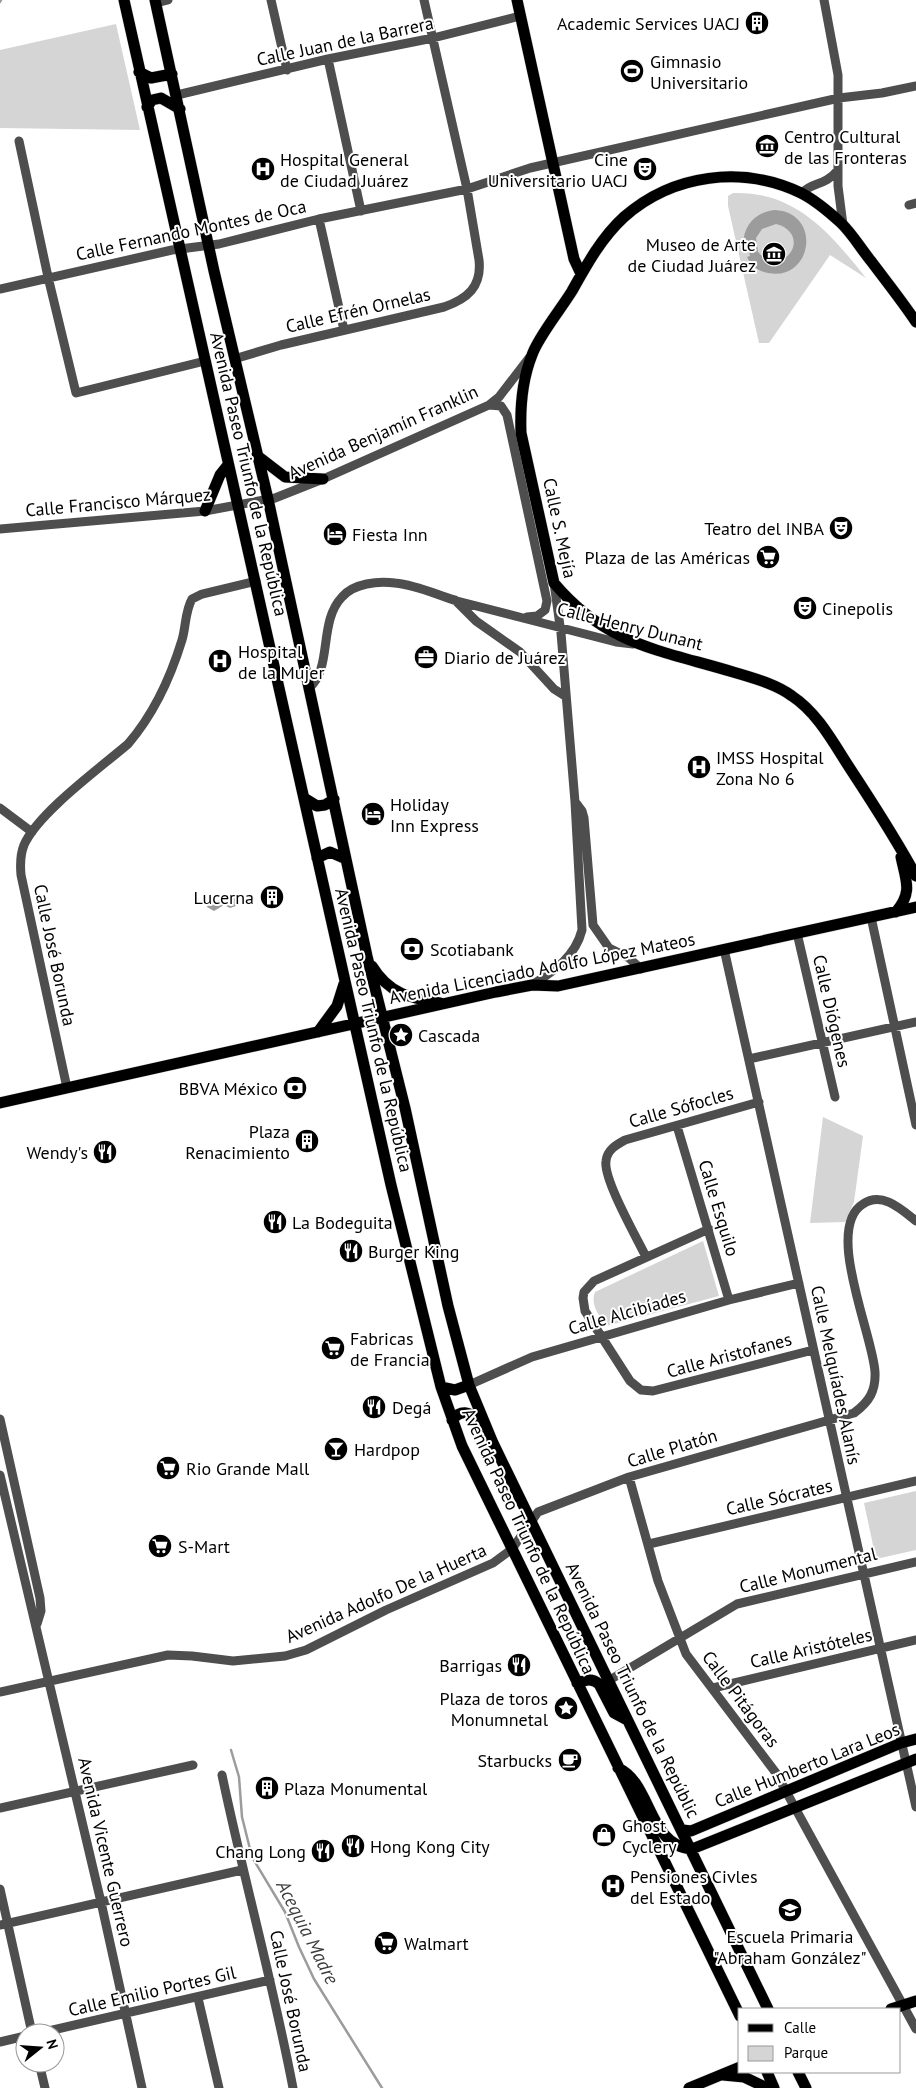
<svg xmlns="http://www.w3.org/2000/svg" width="916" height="2088" font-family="'PT Sans',sans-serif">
	<rect width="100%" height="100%" fill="#fff"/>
	<!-- green -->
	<path fill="#d5d5d5" d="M116,24L140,130L0,128V50Z
		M733,193C796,191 830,233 866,278L830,255L769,343H759L728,206V196Z
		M823,1117L863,1136L854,1202L845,1222L810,1223Z
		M703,1241L719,1296L606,1326C599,1315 590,1305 595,1292Z
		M916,1491V1550L876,1559L864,1503Z"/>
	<!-- water -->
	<path fill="#9c9c9c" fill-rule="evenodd" d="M775,210C823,213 812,282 768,273C758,271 751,266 747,257L750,256L747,244H743C744,225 755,212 775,210ZM776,224C805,231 796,265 767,261L758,252L756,238L762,229Z
		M231,894L236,895L238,899L236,906L230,908L224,905L214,911L207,907L209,900L217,901Z"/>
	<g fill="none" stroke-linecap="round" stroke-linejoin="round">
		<!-- stream -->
		<path stroke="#9c9c9c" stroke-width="2.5" d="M0,2L1,0
			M231,1750L239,1777L242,1817L252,1857L285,1912L299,1947L314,1979L382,2088"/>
		<!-- major casing -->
		<g stroke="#dbdbdb" stroke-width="12">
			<path id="major" d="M124,0L391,1185L441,1387L462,1446L740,2016
				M155,0L214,271L268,499L367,956L405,1108L448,1306L469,1385L493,1443L768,2009
				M517,0L574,259L581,274
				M139,72L151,78L172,74
				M147,107L152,100L161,98L180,109
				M916,322C902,301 886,281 871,261C861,249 852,233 840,222C829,212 815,200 801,193C742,165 673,174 624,217C602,237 587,264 572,291C561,309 538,337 532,355C522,380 520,407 521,433L554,583C606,645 660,650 733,672C753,678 776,684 792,696C818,713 834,744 851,770C874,805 896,839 916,876
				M259,457L285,477L323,479
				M205,511L220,475L228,465
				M304,798L317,806L325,805L334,799
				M317,858L330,852L346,859
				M896,912C913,892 906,881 901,857
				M372,966C389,994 410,998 440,1003
				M318,1032L337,1006L344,984
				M0,1103L496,992L532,985L558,986L916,907
				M441,1387L455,1390L469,1385
				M452,1420C462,1408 470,1413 482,1420
				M577,1683C586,1680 592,1678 599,1684L614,1713L627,1720
				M618,1768C652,1783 648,1846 692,1849L916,1759
				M683,1830L691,1831L901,1743L916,1739
				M891,2009L916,2001
				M767,2072L774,2088
				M798,2072L806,2088
				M723,2075L744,2077L767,2088
				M689,2088L740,2067"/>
		</g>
		<!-- minor -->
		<path stroke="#4e4e4e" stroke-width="9" d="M271,0L287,70
			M824,0L838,75V186L843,225
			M156,3L168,0
			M328,59L361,211
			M177,95L328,59L433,38L520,16
			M19,141L48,277L76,393L205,361
			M802,193C813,181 824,187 838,170
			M909,205L916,203
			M319,219L344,330
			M0,289L172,250L219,244L319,219L467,189L530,168L839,98L882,93L916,86
			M234,359L281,345L444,307C467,299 482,287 479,260L467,189L424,0
			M489,405L501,406L507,415L547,601L545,610L537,616L527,617
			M0,529L205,511L275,498L323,479L489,405L499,397L529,358
			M455,600L476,621L520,652L554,689L565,696
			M309,688C333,668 318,622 342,597C354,583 378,581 395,583C417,585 437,595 457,601C510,615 563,628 616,642L633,644
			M576,803L582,811L584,818L593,925L609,948L629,958L641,969
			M0,808L32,832
			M871,917L916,1125
			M797,933L835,1097
			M724,949L916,1807
			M532,985C555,970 575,957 582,930L575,802L561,633L554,583
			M749,1059L916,1022
			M67,1088L21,875C20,864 20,855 24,845C38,813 100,768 128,744C153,715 171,676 182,640C186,627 185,611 192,599L202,594L256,581
			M677,1126L729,1300
			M709,1229L594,1281L584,1292L583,1298L585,1311L630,1381L641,1390L653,1391L813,1350
			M646,1257C637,1238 603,1179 606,1161C607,1150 616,1145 625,1140L759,1102
			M469,1385L532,1357L729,1300L799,1283
			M0,1419L40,1598L41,1611L37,1624
			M0,1475L101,1902L142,2088
			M629,1477L658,1581L686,1654L776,1773L916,2029
			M649,1544L916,1481
			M608,1681L737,1604L916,1562
			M713,1688L916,1640
			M0,1692L168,1655L192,1656L233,1661L285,1656L306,1650L386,1610L493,1563L512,1549L538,1512L629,1477L854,1413C869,1402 876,1391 875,1372C873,1335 824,1228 863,1204C882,1191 901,1209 916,1221
			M222,1775C244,1880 273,1983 293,2088
			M0,1808L193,1765
			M0,1889L32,2033
			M0,1925L242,1870
			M198,1998L219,2088
			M40,2033L270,1980
			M0,2042L25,2036
			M39,2063L45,2088"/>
		<!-- major -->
		<use href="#major" stroke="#000" stroke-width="11"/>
	</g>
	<!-- icons -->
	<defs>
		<g id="building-disc" transform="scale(1.25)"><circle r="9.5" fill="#000" stroke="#fff"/><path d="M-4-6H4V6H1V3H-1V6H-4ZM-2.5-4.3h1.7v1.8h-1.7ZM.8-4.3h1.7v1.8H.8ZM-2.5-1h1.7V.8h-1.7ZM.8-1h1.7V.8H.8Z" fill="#fff"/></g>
		<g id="stadium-disc" transform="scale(1.25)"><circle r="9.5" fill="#000" stroke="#fff"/><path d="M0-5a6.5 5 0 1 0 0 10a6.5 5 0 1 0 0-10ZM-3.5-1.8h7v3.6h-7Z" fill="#fff"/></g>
		<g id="museum-disc" transform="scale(1.25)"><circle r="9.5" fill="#000" stroke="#fff"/><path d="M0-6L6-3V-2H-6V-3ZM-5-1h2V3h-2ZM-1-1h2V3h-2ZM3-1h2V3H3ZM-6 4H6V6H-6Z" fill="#fff"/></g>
		<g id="hospital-disc" transform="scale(1.25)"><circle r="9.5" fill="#000" stroke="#fff"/><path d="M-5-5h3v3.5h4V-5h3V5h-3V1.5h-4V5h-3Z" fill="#fff"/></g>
		<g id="theatre-disc" transform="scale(1.25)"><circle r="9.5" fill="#000" stroke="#fff"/><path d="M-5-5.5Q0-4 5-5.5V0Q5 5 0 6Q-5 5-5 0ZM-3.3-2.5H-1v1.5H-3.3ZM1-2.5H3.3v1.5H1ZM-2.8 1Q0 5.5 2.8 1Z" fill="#fff"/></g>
		<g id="hotel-disc" transform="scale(1.25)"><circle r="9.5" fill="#000" stroke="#fff"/><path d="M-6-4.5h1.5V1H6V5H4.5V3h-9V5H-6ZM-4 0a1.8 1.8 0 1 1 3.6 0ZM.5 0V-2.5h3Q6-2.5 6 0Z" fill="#fff"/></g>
		<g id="supermarket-disc" transform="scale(1.25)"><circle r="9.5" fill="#000" stroke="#fff"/><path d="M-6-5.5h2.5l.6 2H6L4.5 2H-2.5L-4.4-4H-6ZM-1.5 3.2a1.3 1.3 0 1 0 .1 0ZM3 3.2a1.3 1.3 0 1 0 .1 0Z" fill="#fff"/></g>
		<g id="office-disc" transform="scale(1.25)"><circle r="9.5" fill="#000" stroke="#fff"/><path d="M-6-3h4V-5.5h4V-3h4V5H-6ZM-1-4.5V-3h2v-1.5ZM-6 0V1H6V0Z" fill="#fff"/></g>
		<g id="bank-disc" transform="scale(1.25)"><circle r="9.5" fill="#000" stroke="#fff"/><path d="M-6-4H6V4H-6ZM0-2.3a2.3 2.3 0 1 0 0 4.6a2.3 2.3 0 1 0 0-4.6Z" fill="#fff"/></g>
		<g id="sight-disc" transform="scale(1.25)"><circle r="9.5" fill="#000" stroke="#fff"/><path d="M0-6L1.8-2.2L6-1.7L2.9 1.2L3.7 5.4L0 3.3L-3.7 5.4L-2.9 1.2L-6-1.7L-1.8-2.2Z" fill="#fff"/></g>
		<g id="restaurant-disc" transform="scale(1.25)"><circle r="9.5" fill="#000" stroke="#fff"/><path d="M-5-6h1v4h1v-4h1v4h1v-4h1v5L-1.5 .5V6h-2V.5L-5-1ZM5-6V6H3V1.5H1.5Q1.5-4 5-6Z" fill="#fff"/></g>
		<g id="bar-disc" transform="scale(1.25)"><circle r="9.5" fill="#000" stroke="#fff"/><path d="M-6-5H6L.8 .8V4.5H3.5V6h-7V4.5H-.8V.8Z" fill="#fff"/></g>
		<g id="cafe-disc" transform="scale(1.25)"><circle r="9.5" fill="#000" stroke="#fff"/><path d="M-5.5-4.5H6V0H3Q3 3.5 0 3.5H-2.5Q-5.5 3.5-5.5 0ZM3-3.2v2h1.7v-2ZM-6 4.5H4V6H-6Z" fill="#fff"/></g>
		<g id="shop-disc" transform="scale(1.25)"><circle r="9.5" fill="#000" stroke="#fff"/><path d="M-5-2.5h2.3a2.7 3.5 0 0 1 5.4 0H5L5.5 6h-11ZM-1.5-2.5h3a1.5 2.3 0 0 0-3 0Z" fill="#fff"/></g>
		<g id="school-disc" transform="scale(1.25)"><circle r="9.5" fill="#000" stroke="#fff"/><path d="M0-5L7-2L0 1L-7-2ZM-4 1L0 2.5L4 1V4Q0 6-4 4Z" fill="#fff"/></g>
	</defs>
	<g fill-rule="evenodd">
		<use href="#building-disc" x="757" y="23"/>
		<use href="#stadium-disc" x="632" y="71"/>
		<use href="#museum-disc" x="767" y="146"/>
		<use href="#hospital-disc" x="263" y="169"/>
		<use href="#theatre-disc" x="645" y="169"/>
		<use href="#museum-disc" x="774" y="254"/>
		<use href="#theatre-disc" x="841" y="528"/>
		<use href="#hotel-disc" x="335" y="534"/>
		<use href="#supermarket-disc" x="768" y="557"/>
		<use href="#theatre-disc" x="805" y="608"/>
		<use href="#office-disc" x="426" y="657"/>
		<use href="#hospital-disc" x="220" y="661"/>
		<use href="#hospital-disc" x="699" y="767"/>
		<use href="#hotel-disc" x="373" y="814"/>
		<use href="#building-disc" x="272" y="897"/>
		<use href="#bank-disc" x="412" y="949"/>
		<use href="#sight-disc" x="401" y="1035"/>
		<use href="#bank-disc" x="295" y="1088"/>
		<use href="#building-disc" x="307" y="1141"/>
		<use href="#restaurant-disc" x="105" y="1152"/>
		<use href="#restaurant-disc" x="275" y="1222"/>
		<use href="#restaurant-disc" x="351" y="1251"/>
		<use href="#supermarket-disc" x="333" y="1348"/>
		<use href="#restaurant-disc" x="374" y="1407"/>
		<use href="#bar-disc" x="336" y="1449"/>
		<use href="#supermarket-disc" x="168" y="1468"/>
		<use href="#supermarket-disc" x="160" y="1546"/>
		<use href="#restaurant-disc" x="519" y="1665"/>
		<use href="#sight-disc" x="566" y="1708"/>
		<use href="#cafe-disc" x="570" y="1760"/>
		<use href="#building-disc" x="267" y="1788"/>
		<use href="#shop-disc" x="604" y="1835"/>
		<use href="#restaurant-disc" x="353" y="1846"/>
		<use href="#restaurant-disc" x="323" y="1851"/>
		<use href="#hospital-disc" x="613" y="1886"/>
		<use href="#school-disc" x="790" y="1910"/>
		<use href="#supermarket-disc" x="386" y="1943"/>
	</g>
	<g text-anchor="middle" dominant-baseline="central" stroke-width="4" stroke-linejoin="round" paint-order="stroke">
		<!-- poi labels -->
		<g font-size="18" fill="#000" stroke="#fff" text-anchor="start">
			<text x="740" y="23" text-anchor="end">Academic Services UACJ</text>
			<text x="650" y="61">Gimnasio<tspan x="650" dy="21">Universitario</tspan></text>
			<text x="784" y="136">Centro Cultural<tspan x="784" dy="21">de las Fronteras</tspan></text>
			<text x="280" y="159">Hospital General<tspan x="280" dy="21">de Ciudad Juárez</tspan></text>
			<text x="628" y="159" text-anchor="end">Cine<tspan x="628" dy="21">Universitario UACJ</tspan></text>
			<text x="756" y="244" text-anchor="end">Museo de Arte<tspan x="756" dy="21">de Ciudad Juárez</tspan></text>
			<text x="824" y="528" text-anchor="end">Teatro del INBA</text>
			<text x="352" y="534">Fiesta Inn</text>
			<text x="750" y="557" text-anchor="end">Plaza de las Américas</text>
			<text x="822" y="608">Cinepolis</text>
			<text x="238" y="651">Hospital<tspan x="238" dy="21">de la Mujer</tspan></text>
			<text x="444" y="657">Diario de Juárez</text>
			<text x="716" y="757">IMSS Hospital<tspan x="716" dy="21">Zona No 6</tspan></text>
			<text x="390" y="804">Holiday<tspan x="390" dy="21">Inn Express</tspan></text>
			<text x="254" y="897" text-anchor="end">Lucerna</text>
			<text x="430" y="949">Scotiabank</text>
			<text x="418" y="1035">Cascada</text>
			<text x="278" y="1088" text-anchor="end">BBVA México</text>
			<text x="290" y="1131" text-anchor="end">Plaza<tspan x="290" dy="21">Renacimiento</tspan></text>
			<text x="88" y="1152" text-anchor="end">Wendy's</text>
			<text x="292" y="1222">La Bodeguita</text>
			<text x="368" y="1251">Burger King</text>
			<text x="350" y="1338">Fabricas<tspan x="350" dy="21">de Francia</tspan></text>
			<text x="392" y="1407">Degá</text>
			<text x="354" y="1449">Hardpop</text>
			<text x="186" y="1468">Rio Grande Mall</text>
			<text x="178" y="1546">S-Mart</text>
			<text x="502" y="1665" text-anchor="end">Barrigas</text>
			<text x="548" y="1698" text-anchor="end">Plaza de toros<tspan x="548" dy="21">Monumnetal</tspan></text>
			<text x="552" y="1760" text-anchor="end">Starbucks</text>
			<text x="284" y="1788">Plaza Monumental</text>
			<text x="622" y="1825">Ghost<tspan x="622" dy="21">Cyclery</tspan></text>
			<text x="370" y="1846">Hong Kong City</text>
			<text x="306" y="1851" text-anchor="end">Chang Long</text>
			<text x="630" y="1876">Pensiones Civles<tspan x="630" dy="21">del Estado</tspan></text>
			<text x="790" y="1936" text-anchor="middle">Escuela Primaria<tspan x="790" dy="21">"Abraham González"</tspan></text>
			<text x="404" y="1943">Walmart</text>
		</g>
		<!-- street labels -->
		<g font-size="18" fill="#000" stroke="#fff">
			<text transform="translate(345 41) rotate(-12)">Calle Juan de la Barrera</text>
			<text transform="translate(191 230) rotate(-12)">Calle Fernando Montes de Oca</text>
			<text transform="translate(358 310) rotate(-13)">Calle Efrén Ornelas</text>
			<text transform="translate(383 432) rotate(-24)">Avenida Benjamín Franklin</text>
			<text transform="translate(249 474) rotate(77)">Avenida Paseo Triunfo de la República</text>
			<text transform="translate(118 502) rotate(-5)">Calle Francisco Márquez</text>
			<text transform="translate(560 528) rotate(78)">Calle S. Mejía</text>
			<text transform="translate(630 626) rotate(14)">Calle Henry Dunant</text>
			<text transform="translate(55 955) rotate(78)">Calle José Borunda</text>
			<text transform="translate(542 968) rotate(-11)">Avenida Licenciado Adolfo López Mateos</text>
			<text transform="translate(832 1011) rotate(77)">Calle Diógenes</text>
			<text transform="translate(374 1030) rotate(77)">Avenida Paseo Triunfo de la República</text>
			<text transform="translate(681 1107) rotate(-16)">Calle Sófocles</text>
			<text transform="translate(719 1208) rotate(73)">Calle Esquilo</text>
			<text transform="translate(627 1312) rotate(-16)">Calle Alcibíades</text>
			<text transform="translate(729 1355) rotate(-15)">Calle Aristofanes</text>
			<text transform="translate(836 1375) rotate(78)">Calle Melquíades Alanís</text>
			<text transform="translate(672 1448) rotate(-17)">Calle Platón</text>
			<text transform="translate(779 1497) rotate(-13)">Calle Sócrates</text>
			<text transform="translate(529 1541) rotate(65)">Avenida Paseo Triunfo de la República</text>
			<text transform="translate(808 1570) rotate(-14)">Calle Monumental</text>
			<text transform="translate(386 1593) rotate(-24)">Avenida Adolfo De la Huerta</text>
			<text transform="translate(811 1648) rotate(-13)">Calle Aristóteles</text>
			<text transform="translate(633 1690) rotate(64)">Avenida Paseo Triunfo de la Repúblic</text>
			<text transform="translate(741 1699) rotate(53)">Calle Pitágoras</text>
			<text transform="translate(807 1765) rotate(-22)">Calle Humberto Lara Leos</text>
			<text transform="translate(106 1852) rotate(77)">Avenida Vicente Guerrero</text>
			<text transform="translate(152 1991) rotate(-13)">Calle Emilio Portes Gil</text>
			<text transform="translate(291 2001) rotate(78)">Calle José Borunda</text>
		</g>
		<!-- water labels -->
		<g font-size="19" font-style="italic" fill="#3d3d3d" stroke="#fff">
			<text transform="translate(308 1932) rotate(63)">Acequia Madre</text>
		</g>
	</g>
	<!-- legend -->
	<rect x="738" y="2008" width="162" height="65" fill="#ffffff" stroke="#999999"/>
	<rect x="748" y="2024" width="25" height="8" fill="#000000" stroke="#999999"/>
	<text x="784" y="2033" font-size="15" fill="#000000">Calle</text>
	<rect x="748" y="2046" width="25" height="15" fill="#d5d5d5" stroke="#999999"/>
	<text x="784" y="2058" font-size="15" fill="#000000">Parque</text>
	<!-- north arrow -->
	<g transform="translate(40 2048) rotate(73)"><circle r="24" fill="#ffffff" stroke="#999999"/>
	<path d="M0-4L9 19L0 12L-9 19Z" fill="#000000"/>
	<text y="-8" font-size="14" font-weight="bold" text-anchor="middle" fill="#000000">N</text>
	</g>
</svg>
